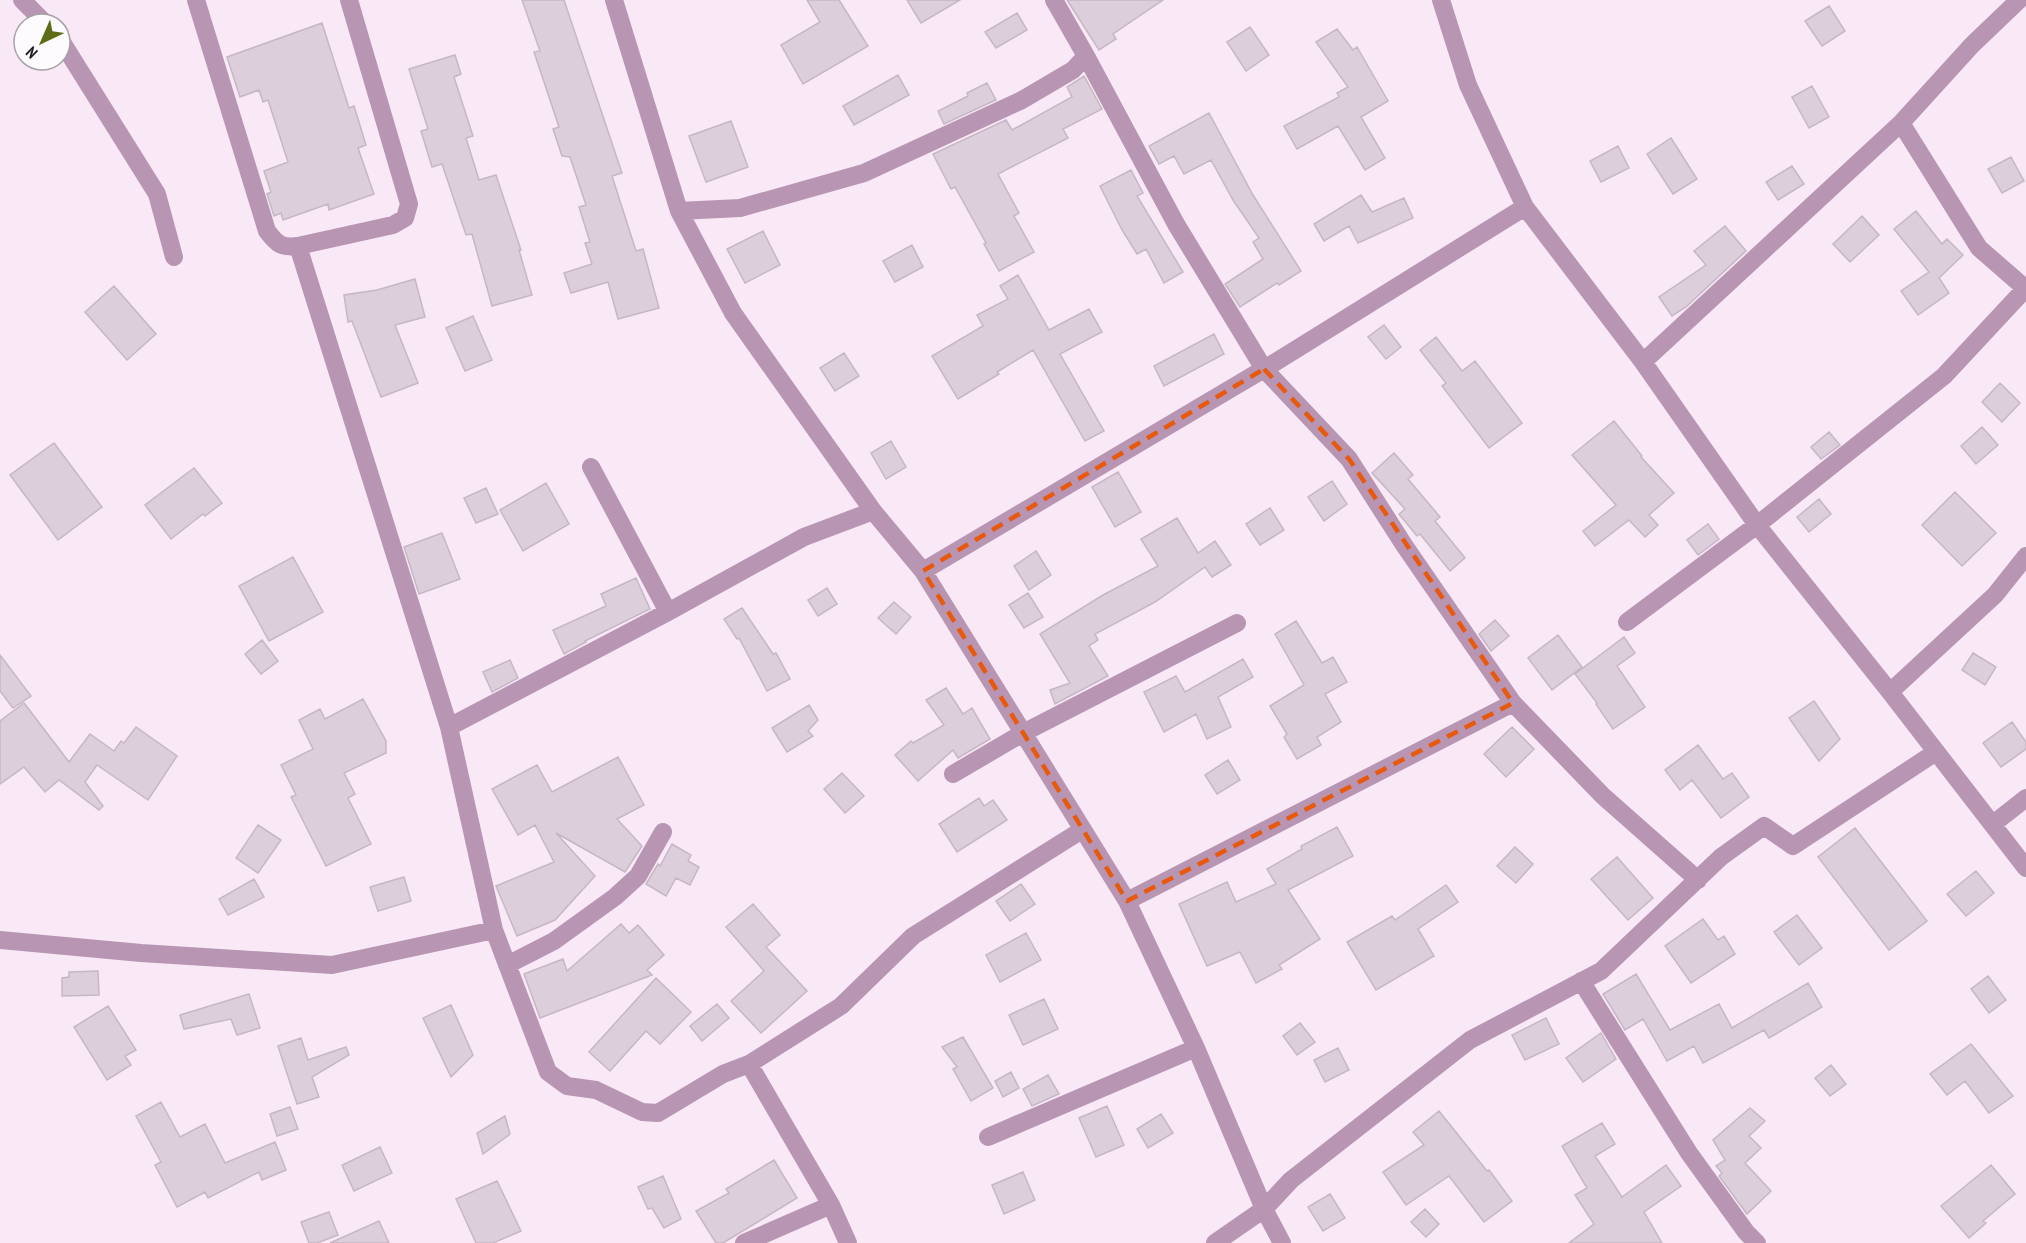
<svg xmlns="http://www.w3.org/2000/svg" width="2026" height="1243" font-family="'PT Sans Narrow',sans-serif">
	<rect width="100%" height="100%" fill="#f9e9f7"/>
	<!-- building -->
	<path fill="#ddcedb" stroke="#c7b7c5" stroke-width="1.5" d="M522,0H564L622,173L612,176L636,251L643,249L659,308L618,319L608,282L571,293L564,273L592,264L585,243L590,242L579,207L586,205L570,157L562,156L553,129L559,127L534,52L540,51Z
		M807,0H839L868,46L803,84L781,45L820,22Z
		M907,0H960L921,23Z
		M1067,0H1163L1113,34L1116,39L1099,50Z
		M1829,6L1845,31L1822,46L1805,21Z
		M1017,13L1027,30L996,48L985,32Z
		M322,23L349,108L354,106L366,145L358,148L374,194L329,210L328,204L283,220L281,213L274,216L267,194L271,192L264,171L288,162L268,100L263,102L259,90L240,97L227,57Z
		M1250,27L1269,55L1246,71L1227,42Z
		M1337,29L1353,50L1357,47L1388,101L1361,117L1385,158L1365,170L1338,126L1297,149L1284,126L1339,97L1337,93L1348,87L1316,42Z
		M455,55L461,74L454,77L473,136L466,138L479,180L496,175L521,250H519L532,295L492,306L472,234L466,235L442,164L432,167L421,131L428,129L409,69Z
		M898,75L909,95L854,125L843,106Z
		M1084,76L1102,109L1063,129L1068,138L998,174L1019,213L1014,216L1034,252L999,271L984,244L986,243L955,187L951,189L933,154L1006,120L1012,130L1072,97L1067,87Z
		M987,83L996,100L944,124L938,111L968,96L967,93Z
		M1812,86L1829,117L1809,128L1792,97Z
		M1209,113L1253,195L1301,271L1279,285L1277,283L1240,307L1225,284L1263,259L1253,242L1259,238L1233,200L1211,160L1184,174L1174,156L1159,164L1149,146Z
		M731,121L748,167L706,182L689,136Z
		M1671,138L1697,179L1673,194L1647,154Z
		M1618,146L1629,168L1601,182L1590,161Z
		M2011,157L2024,181L2002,193L1988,169Z
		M1792,166L1804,184L1778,200L1766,182Z
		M1131,170L1143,193L1137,196L1183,272L1164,283L1146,249L1137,254L1122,230L1100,186Z
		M1361,195L1372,212L1404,198L1413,218L1358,243L1349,226L1324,241L1314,224Z
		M1916,211L1942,244L1947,239L1963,255L1939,278L1949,293L1918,315L1901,291L1929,272L1894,229Z
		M1862,216L1879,235L1850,262L1833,244Z
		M1725,226L1746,251L1686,307L1672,316L1659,297L1706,265L1694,251Z
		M763,231L780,265L745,283L727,249Z
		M912,245L923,267L895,282L883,261Z
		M1018,275L1049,330L1089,309L1102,332L1060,354L1104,431L1085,441L1033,350L997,372L999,374L958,399L932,356L983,326L977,315L1008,299L1000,286Z
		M415,279L425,317L395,325L418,383L381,397L352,321L348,322L344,295L377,290Z
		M114,286L156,334L127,360L85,312Z
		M473,316L492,360L465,371L446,328Z
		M1384,325L1401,347L1386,359L1368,337Z
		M1214,334L1224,354L1164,386L1154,366Z
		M1436,337L1462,371L1475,361L1522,423L1489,448L1442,386L1446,383L1420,350Z
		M844,353L859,376L835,391L820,368Z
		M2000,383L2020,403L2002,422L1982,402Z
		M1614,421L1642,456L1641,457L1674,493L1649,515L1658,525L1645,537L1629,520L1595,546L1583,531L1616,505L1572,455Z
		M1982,427L1998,445L1976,464L1961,446Z
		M1829,432L1840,445L1821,459L1811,447Z
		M891,441L906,467L886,479L871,453Z
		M54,443L102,507L58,540L10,475Z
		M1394,453L1413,475L1408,479L1440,517L1435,521L1465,558L1450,571L1420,534L1417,536L1399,514L1405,509L1372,473Z
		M194,468L222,503L205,516L203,514L171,539L145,505Z
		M1118,472L1141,512L1115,527L1092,487Z
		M1332,481L1347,504L1324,521L1308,497Z
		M546,483L569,524L523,551L500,510Z
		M486,488L498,514L476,523L464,498Z
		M1955,492L1996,533L1962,566L1922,525Z
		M1819,499L1831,514L1809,532L1797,517Z
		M1270,508L1284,530L1260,545L1246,524Z
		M1177,518L1198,553L1215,541L1231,565L1212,577L1205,567L1155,602L1095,634L1098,640L1089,646L1108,676L1055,704L1050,690L1070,683L1040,634L1103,595L1158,566L1141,539Z
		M1708,524L1719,539L1698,555L1687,540Z
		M442,533L460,579L419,594L404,547Z
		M1036,551L1051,575L1029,590L1014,566Z
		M293,557L323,612L269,641L239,586Z
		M636,578L650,609L585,641L586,642L564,654L553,630L606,606L601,594Z
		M827,588L837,604L818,616L808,600Z
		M1028,593L1043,617L1024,628L1009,605Z
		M894,602L911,617L896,634L878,618Z
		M742,608L773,654L776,653L790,679L767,691L739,638L737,639L724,619Z
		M1495,620L1509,636L1491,651L1479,634Z
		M1296,621L1322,663L1333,657L1347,682L1325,694L1341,722L1317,737L1321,745L1297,759L1284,737L1287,734L1270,706L1304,685L1275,634Z
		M1558,635L1582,667L1552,690L1528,658Z
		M1624,637L1635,653L1617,666L1645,707L1613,729L1596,704L1597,703L1575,674Z
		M262,640L278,661L261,674L245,654Z
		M1973,653L1996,667L1985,685L1962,670Z
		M0,655L31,696L13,708L0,691Z
		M1243,659L1253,677L1218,697L1231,727L1207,739L1196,714L1164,732L1144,692L1176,676L1185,692Z
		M510,660L518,678L492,692L483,672Z
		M946,688L963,714L972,708L990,739L958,758L953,750L918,781L895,755L911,741L913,743L944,725L926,700Z
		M363,699L386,741V753L344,773L355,794L348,798L371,844L326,866L291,797L296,795L281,765L313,749L299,720L320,709L325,719Z
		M1814,701L1840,739L1819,761L1789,718Z
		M24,703L69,762L90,734L114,751L121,741L124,743L136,727L177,756L148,800L97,765L85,782L103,806L99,810L59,780L45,792L24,767L0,784V721Z
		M809,705L818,720L808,731L813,736L787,752L772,728Z
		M2012,722L2026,742V749L2001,767L1983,743Z
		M1512,727L1534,749L1506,777L1484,754Z
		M1698,745L1723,779L1732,773L1749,797L1721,818L1692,780L1680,790L1665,770Z
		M618,757L644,805L617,819L642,846L625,872L556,833L595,876L555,920L517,936L496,886L554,862L535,825L518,835L492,789L537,765L552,792Z
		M1228,760L1240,780L1217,794L1205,775Z
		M842,773L864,796L845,813L824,789Z
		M979,798L984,806L993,800L1007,820L957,852L939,824Z
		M258,825L281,840L258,873L236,858Z
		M1337,827L1353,856L1288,890L1320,939L1279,965L1282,969L1256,983L1240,952L1207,966L1179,904L1227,882L1236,902L1276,884L1267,869L1302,849L1301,846Z
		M1855,828L1927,921L1889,950L1818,857Z
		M672,844L691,855L688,861L699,867L690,885L676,878L666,896L646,884L658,864L660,866Z
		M1515,847L1533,864L1516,883L1497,866Z
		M1617,857L1653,898L1628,920L1591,879Z
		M1976,871L1994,893L1966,916L1947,894Z
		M404,877L411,901L378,911L370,887Z
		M254,879L264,897L228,915L219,899Z
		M1021,884L1035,904L1010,921L996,901Z
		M1446,885L1458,902L1418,929L1434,956L1376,990L1347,942L1392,916L1395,920Z
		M753,904L780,935L766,947L807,991L761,1033L731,1001L764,971L726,927Z
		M1797,915L1822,948L1799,965L1774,932Z
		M1703,919L1718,940L1724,936L1735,954L1691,983L1665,946Z
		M621,924L629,933L638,925L664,955L647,970L652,975L540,1018L524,974L563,959L567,971Z
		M1026,933L1041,960L1000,982L986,955Z
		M98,971L99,995L62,996V978L69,977V972Z
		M1636,974L1670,1030L1719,1004L1732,1028L1808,983L1822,1007L1769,1038L1764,1030L1703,1063L1694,1046L1667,1061L1643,1019L1625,1030L1603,994Z
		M1988,976L2006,1000L1989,1013L1971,989Z
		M656,978L691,1012L660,1044L646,1031L610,1071L589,1052Z
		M249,994L260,1028L237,1035L231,1019L184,1029L180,1015Z
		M1044,999L1058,1029L1023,1045L1009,1015Z
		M717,1004L729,1018L702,1041L690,1026Z
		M451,1005L473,1055L451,1077L423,1018Z
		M108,1006L136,1050L125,1056L131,1065L107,1080L74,1027Z
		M1546,1018L1559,1044L1525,1060L1512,1035Z
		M1300,1023L1315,1042L1297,1055L1283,1036Z
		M1601,1033L1616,1059L1583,1082L1566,1058Z
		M963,1037L993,1088L971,1101L953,1069L957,1067L942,1047Z
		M301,1038L308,1060L346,1047L349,1055L312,1077L319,1097L297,1104L278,1046Z
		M1971,1044L2013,1096L1989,1113L1965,1081L1947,1095L1930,1074Z
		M1338,1048L1349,1070L1325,1082L1314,1060Z
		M1831,1065L1846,1084L1830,1096L1815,1078Z
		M1011,1072L1019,1088L1003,1097L995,1081Z
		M1048,1075L1059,1094L1032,1106L1023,1089Z
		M161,1102L180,1137L205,1124L225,1163L275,1142L286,1170L262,1180L259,1172L208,1198L205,1192L177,1207L155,1165L161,1162L136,1116Z
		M1107,1106L1124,1145L1096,1157L1079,1118Z
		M290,1107L298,1129L277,1136L270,1114Z
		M1750,1108L1765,1121L1749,1136L1761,1148L1745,1163L1771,1191L1747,1214L1719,1176L1722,1173L1716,1166L1725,1160L1713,1140Z
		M1439,1111L1487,1171L1489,1170L1512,1201L1484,1222L1449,1176L1406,1205L1383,1172L1424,1145L1413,1132Z
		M1161,1114L1173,1133L1148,1148L1137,1129Z
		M505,1116L510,1134L483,1154L477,1133Z
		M1602,1123L1615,1144L1595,1156L1622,1197L1666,1165L1681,1186L1644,1212L1662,1243H1569L1594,1224L1575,1195L1587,1188L1562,1146Z
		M380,1147L392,1173L354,1191L342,1165Z
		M774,1160L797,1198L723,1243H716L696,1211L729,1193L726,1189Z
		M1991,1165L2015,1194L1983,1221L1986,1223L1969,1238L1941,1206Z
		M1023,1172L1035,1200L1004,1214L992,1185Z
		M663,1176L681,1219L664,1228L652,1208L648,1209L638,1187Z
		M497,1181L521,1231L493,1243H476L456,1199Z
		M1330,1194L1345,1218L1323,1231L1308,1207Z
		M1425,1209L1439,1224L1426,1237L1411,1222Z
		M329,1212L338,1235L317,1243H309L301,1222Z
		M379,1221L389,1243H330Z"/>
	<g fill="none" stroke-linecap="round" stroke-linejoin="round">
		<!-- minor -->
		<path stroke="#b795b3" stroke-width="18" d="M22,0L46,24
			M196,0L267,231C277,244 281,248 298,246
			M349,0L409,204L405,218L393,225L298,246L449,727L494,930L548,1072L567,1086L596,1090L642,1112L658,1113L723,1074L749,1064L841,1006L913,936L1082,830
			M614,0L679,211L733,313L873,511L923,571L1127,901L1196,1048L1264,1209L1282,1243
			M1441,0L1468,85L1525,207L1643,362L1757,525L1890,692L2026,868
			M60,39L157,194L174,257
			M1086,56L1176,224L1264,369L1349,459L1404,545L1513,703L1603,796L1698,880
			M1901,123L1979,248L2026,289
			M679,211L740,208L864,173L1022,100L1073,70L1086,56L1054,0
			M1643,362L1901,123L1972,45L2019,0
			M591,467L668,612
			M923,571L1274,363L1525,207
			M1627,622L1757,525L1944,376L2026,288
			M1890,692L1995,595L2026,556
			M449,727L668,612L804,537L873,511
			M953,774L1023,733L1237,623
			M1993,824L2026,798
			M1127,901L1513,703
			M0,940L141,953L332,965L494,930
			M507,965L554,941L615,897L638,876L663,832
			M1581,981L1689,1153L1746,1232L1757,1243
			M749,1064L831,1205L848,1243
			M988,1137L1196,1048
			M744,1243L831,1205
			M1215,1243L1264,1209L1291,1180L1470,1040L1601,971L1721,857L1764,826L1793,846L1936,752"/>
	</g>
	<!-- marked area -->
	<path fill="none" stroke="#e8590c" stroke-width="4.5" stroke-dasharray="12 8" stroke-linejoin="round" d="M1264,369L1349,459L1513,703L1127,901L923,571Z"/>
	<!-- north arrow -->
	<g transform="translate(42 42) rotate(224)"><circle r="28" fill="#fefbfe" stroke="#a6a2a6" stroke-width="1.5"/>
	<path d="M0-4.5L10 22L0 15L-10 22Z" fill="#5c6c17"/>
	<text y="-9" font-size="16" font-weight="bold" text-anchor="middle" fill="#211c21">N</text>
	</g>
</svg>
